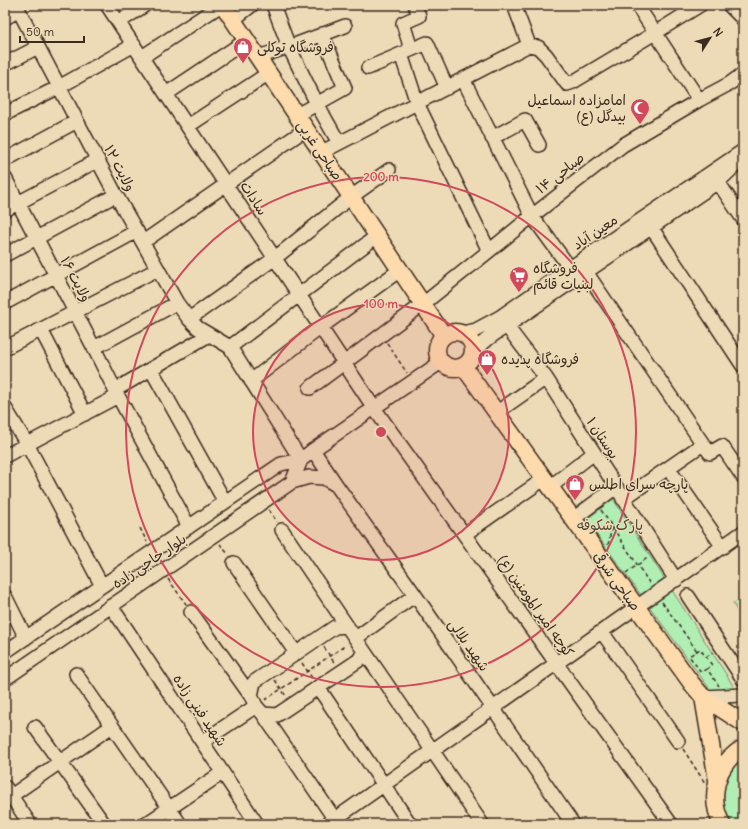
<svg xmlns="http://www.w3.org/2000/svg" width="748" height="829" font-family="Delius,'Playpen Sans Arabic',sans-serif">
	<rect width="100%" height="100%" fill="#eddbb8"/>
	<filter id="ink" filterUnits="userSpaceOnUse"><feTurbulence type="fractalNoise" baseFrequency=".025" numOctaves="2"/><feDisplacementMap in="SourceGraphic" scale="8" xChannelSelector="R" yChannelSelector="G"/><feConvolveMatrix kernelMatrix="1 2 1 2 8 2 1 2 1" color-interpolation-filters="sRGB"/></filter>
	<g filter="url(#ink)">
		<!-- green -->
		<path fill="#b0eeb4" stroke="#768c69" d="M613,499L726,674L736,691L712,692L586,520Z
			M743,598V623L733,603Z
			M743,758V824H731C721,808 721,786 732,770C734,765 739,762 743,758Z"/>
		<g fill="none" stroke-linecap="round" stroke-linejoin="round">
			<!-- minor casing -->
			<g stroke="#3b2a1e" stroke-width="16">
				<path id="minor" d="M16,5L116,195L177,303L189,319L198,328L230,347L301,460
					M107,5L374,408L671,824
					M273,5L289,47L317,104L339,143
					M514,5L529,45L538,47L546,55L567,84L573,82L655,33L700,5
					M637,5L699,100
					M729,5L743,19
					M5,18L19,10
					M233,20L252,5
					M119,22L145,5
					M411,49L403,23L419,16L415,5
					M401,54L417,103L489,251
					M142,57L221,5
					M258,57L289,47L345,26
					M5,64L38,47
					M368,68L427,43L447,88
					M463,79L532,216L570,268
					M166,94L247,40
					M5,114L59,87L134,45
					M297,115L345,88L322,34
					M188,126L269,73
					M492,138L525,120L539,145
					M322,152L529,45
					M5,160L77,121
					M5,178L94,348L118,396L189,527
					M718,182L743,219
					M5,210L98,160
					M651,227L743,366
					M143,242L306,129
					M5,255L116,195
					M586,272L703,444
					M5,303L137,231
					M189,319L275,258L351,197L389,170
					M502,320L546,378L676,580
					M41,330L85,414
					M461,333L476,330L500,317L570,268L743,151
					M230,347L377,236
					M5,348L158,269
					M94,348L177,303
					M473,352C484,341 493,334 507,326L718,182L738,163
					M151,369L225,502
					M251,381L321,327L400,270
					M310,388L344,363L423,304L489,251L532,216L623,145L699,100L729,84L743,74
					M115,390L209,335
					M5,408L27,444L102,586
					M496,413L546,378
					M313,450L337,486L415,595L573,824
					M5,456L118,396
					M668,468L723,547
					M292,482L309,477L324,478L336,485
					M550,487L594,453
					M623,499L703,444L710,453L722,446L743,477
					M573,519L616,487
					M282,530L347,626
					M465,534L544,479
					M234,563L296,653
					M5,596L26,638
					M688,596L743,679
					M111,606L257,824
					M191,612L251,696
					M347,626L364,651L359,660L277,715L263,714L256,706L251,696L254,682L335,627Z
					M602,632L678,741
					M356,638L415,595
					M364,651L432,750L482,824
					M5,652L281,464L301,460
					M76,674L180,824
					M5,679L292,482L301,460L313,450L441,362
					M318,687L410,824
					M703,697L743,695
					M263,714L338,824
					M35,727L104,824
					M202,742L256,706
					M5,787L30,824
					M11,796L112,726
					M146,824L222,773
					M328,824L743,532"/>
			</g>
			<!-- major casing -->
			<g stroke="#3b2a1e" stroke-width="19">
				<path id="major" d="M223,5L444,336
					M437 350a18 18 0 1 1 36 0a18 18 0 1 1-36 0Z
					M463,366L692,684L703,697L743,723
					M703,697L717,780
					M722,824C708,798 716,763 743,748"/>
			</g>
			<!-- path -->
			<path stroke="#3b2a1e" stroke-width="1.5" stroke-dasharray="4 3" stroke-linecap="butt" d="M387,343L407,373
				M269,510L277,522
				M601,510L650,584
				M140,528L147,542
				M220,544L228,554
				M608,545L612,527
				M626,573L649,557
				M168,579L186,604
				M662,602L697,651
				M324,647L335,664
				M706,657L713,652
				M302,663L312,678
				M707,669L701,672L689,656L700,649L712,665L707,669L719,686
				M275,680L286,696
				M265,700L346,645
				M683,749L705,783"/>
			<!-- minor -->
			<use href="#minor" stroke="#eddbb8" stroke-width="13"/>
			<!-- major -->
			<use href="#major" stroke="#fddbac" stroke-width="16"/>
		</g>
	</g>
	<!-- distance rings -->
	<circle cx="381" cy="432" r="128" fill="#d1495b" fill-opacity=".12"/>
	<g fill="none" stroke="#d1495b" stroke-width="2">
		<circle cx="381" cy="432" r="128"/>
		<circle cx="381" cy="432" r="255"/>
	</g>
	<!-- icons -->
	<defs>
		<g id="shop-pin" transform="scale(1)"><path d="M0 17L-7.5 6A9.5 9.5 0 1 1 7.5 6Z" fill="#d1495b" stroke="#eddbb8"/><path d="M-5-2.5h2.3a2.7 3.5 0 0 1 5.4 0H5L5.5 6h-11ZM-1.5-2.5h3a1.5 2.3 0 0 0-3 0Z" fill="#fff"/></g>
		<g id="mosque-pin" transform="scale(1)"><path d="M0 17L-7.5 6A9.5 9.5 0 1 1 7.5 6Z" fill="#d1495b" stroke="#eddbb8"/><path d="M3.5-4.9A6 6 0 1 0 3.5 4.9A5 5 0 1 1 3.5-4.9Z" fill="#fff"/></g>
		<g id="supermarket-pin" transform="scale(1)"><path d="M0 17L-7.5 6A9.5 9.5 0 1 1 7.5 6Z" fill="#d1495b" stroke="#eddbb8"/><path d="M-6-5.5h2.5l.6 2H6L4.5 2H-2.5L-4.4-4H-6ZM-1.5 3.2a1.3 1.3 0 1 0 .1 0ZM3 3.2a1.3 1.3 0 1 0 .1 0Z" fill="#fff"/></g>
	</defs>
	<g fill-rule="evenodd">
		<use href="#shop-pin" x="243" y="47"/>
		<use href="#mosque-pin" x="640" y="108"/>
		<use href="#supermarket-pin" x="519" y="276"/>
		<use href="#shop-pin" x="487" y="359"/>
		<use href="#shop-pin" x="575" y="484"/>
	</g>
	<g text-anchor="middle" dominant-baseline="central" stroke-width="3" stroke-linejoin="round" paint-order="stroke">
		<!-- poi labels -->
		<g font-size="14" fill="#3b2a1e" stroke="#eddbb8" text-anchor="start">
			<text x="257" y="47">فروشگاه توکلی</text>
			<text x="626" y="100" text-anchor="end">امامزاده اسماعیل<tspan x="626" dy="16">(ع) بیدگل</tspan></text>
			<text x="533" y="268">فروشگاه<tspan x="533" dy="16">لبنیات قائم</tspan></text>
			<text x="501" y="359">فروشگاه پدیده</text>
			<text x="589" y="484">پارچه سرای اطلس</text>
		</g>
		<!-- street labels -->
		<g font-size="14" fill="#3b2a1e" stroke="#eddbb8">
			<text transform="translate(320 150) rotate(56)">صباحی غربی</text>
			<text transform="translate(120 168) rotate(62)">ولایت ۱۲</text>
			<text transform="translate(560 173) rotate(-38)">صباحی ۱۴</text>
			<text transform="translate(254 198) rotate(57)">سادات</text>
			<text transform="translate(595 232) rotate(-34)">معین آباد</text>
			<text transform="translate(76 279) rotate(62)">ولایت ۱۶</text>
			<text transform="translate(603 438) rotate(57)">بوستان ۱</text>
			<text transform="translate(149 561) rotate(-34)">بلوار حاجی زاده</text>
			<text transform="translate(617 581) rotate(54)">صباحی شرقی</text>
			<text transform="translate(536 606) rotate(55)">کوچه امیر المومنین (ع)</text>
			<text transform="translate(469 645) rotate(55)">شهید بلالی</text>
			<text transform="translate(200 710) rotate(56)">شهید فینی زاده</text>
		</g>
		<!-- park labels -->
		<g font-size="14" fill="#4d4734" stroke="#eddbb8">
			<text x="610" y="525">پارک شکوفه</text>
		</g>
	</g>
	<circle cx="381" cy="432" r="6" fill="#d1495b" stroke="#eddbb8" stroke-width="2"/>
	<g font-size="12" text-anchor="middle" font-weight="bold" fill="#d1495b" stroke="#eddbb8" stroke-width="3" stroke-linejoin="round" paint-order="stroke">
		<text x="381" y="181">200 m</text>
		<text x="381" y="308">100 m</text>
	</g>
	<!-- margin -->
	<rect width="748" height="829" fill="none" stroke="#eddbb8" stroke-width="20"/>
	<rect x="10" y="10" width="728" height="809" fill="none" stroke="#3b2a1e" stroke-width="1.5" filter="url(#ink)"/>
	<!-- north arrow -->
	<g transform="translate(710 38) rotate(54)" stroke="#eddbb8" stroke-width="3" paint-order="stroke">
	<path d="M0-3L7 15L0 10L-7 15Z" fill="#3b2a1e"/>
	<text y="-6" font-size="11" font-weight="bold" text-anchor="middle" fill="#3b2a1e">N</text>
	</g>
	<!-- scale -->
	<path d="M20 36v6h64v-6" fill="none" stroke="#3b2a1e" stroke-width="2"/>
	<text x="26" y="36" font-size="12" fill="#3b2a1e" stroke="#eddbb8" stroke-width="3" paint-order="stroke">50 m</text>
</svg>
